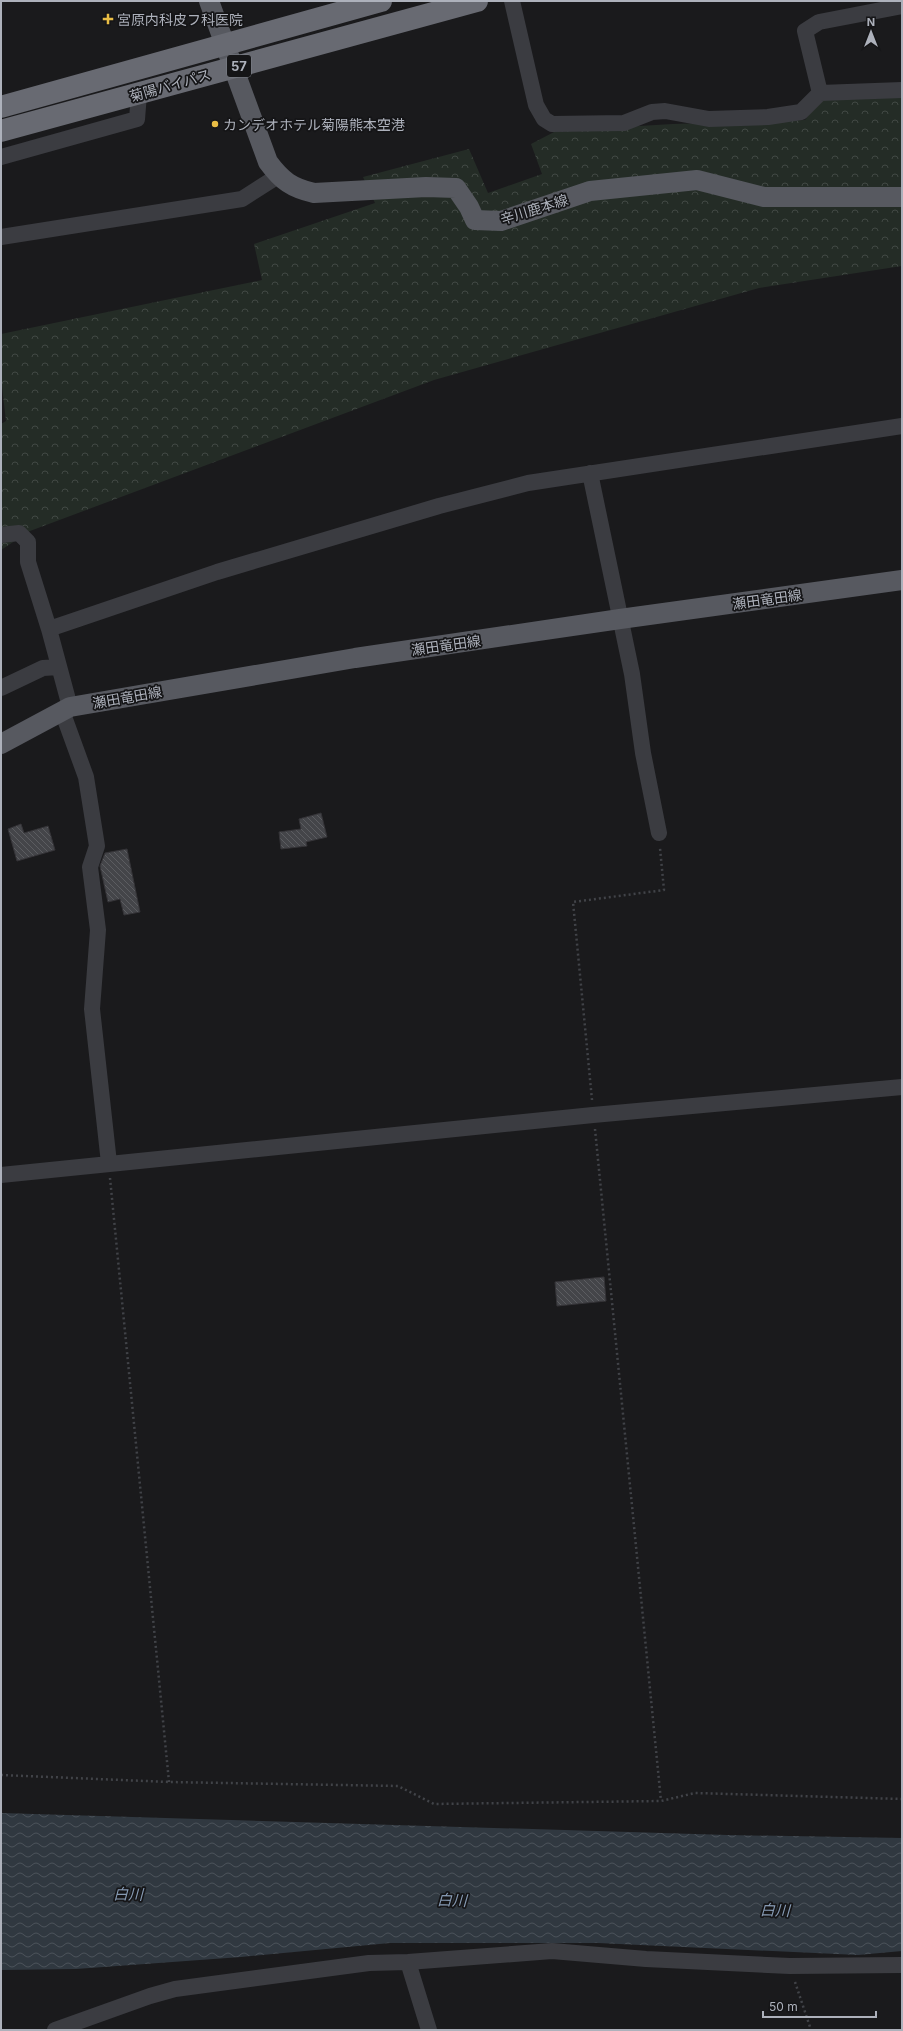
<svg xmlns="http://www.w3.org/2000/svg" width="903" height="2031" font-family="Inter,'Noto Sans JP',sans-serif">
	<defs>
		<pattern id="forest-crowns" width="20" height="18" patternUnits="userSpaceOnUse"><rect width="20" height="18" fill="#242c26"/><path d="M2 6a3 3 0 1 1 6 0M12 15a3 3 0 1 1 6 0" fill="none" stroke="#414844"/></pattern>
		<pattern id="water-waves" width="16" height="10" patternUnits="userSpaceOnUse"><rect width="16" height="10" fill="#303840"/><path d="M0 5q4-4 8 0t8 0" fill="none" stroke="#4b525a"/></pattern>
		<pattern id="building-back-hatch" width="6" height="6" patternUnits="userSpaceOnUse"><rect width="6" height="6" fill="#444549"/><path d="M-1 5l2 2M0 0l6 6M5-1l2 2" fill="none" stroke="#5c5d61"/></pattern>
	</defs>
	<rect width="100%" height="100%" fill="#1a1a1c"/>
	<!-- forest -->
	<path fill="url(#forest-crowns)" d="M902,95V266L759,288L434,380L30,531L1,550V424L6,421L1,378V334L262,280L254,244L375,203L363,177L469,149L488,193L542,174L531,144L556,131L673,124L805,120L822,98Z"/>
	<!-- water -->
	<path fill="url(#water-waves)" d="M1,1813L727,1835L902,1838V1951L858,1955L598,1943H390L241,1957L76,1969L1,1970Z"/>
	<!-- building -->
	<path fill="url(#building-back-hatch)" stroke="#353438" d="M321,813L327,837L306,842L307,846L281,849L279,832L301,829L299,819Z
		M21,824L24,833L48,826L55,850L17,861L8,829Z
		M127,849L140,912L124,915L120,899L108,902L100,866L105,853Z
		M604,1277L606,1301L557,1306L555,1282Z"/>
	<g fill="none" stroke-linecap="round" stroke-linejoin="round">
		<!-- path -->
		<path stroke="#414348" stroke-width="2.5" stroke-dasharray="2 3" stroke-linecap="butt" d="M592,1100L573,902L664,890L660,848
			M595,1129L661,1801
			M110,1178L169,1782
			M1,1775L169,1782L398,1786L434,1804L661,1801L695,1793L902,1799
			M795,1982L811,2030"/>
		<!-- minor -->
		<path stroke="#3b3c41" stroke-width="16" d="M512,1L536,105L544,119L552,124L624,123L652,112L665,111L709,119L768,117L801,112L820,93L805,31L819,22L902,6
			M820,93L902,90
			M1,157L137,119L139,94
			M1,237L242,199L278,176
			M590,473L632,674L643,753L659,833
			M1,535L19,533L28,542V562L49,629L70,707
			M49,629L217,572L439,506L528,483L902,426
			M1,688L43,668L59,667
			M62,711L86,777L97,846L90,867L98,930L92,1009L109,1163
			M1,1175L593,1115L902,1087
			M408,1962L429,2030
			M55,2030L150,1996L175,1989L369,1963L408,1962L552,1951L646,1959L790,1966L902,1965"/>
		<!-- major -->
		<path stroke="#575960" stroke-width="20" d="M209,1L268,162C282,181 292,188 314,193L426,187L456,188L469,207L475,220L501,221L590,191L697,180L764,197H902
			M1,744L70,707L355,658L620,619L902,580"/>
		<!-- highway -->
		<path stroke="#686a72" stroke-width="22" d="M1,107L381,1
			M1,131L477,1"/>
	</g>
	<!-- markers -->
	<g fill="#eabe45" stroke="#151517" stroke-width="1.5">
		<path d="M106 13h4v4h4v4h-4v4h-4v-4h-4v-4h4z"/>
		<circle cx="215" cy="124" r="4"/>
	</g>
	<g text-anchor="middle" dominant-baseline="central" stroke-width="3.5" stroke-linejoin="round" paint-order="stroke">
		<!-- shield labels -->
		<rect fill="#151517" stroke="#7f828a" stroke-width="1" x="227" y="55" width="24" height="22" rx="3"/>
		<g font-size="13" font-weight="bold" fill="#adb1bb">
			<text x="239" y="66">57</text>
		</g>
		<!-- poi labels -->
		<g font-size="14" fill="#adb1bb" stroke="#151517" text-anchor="start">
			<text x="117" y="19">宮原内科皮フ科医院</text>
			<text x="223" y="124">カンデオホテル菊陽熊本空港</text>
		</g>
		<!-- street labels -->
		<g font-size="14" fill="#adb1bb" stroke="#151517">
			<text transform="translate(170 85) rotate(-16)">菊陽バイパス</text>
			<text transform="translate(534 209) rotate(-17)">辛川鹿本線</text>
			<text transform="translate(767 599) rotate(-8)">瀬田竜田線</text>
			<text transform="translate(446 645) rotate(-8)">瀬田竜田線</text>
			<text transform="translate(127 697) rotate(-10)">瀬田竜田線</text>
		</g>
		<!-- water labels -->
		<g font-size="15" font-style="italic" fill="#879bb4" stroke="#151517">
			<text transform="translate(128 1894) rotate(1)">白川</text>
			<text transform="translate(452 1900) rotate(2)">白川</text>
			<text transform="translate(775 1910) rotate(2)">白川</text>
		</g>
	</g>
	<!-- border -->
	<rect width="903" height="2031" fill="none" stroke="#adb1bb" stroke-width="4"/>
	<!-- north arrow -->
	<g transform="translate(871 32)" stroke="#151517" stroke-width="3" paint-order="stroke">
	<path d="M0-3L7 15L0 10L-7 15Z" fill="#adb1bb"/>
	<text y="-6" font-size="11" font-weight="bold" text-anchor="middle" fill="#adb1bb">N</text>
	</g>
	<!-- scale -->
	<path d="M763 2011v6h113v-6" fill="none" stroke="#adb1bb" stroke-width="2"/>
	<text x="769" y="2011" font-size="12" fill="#adb1bb" stroke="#151517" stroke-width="3" paint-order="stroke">50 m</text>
</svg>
